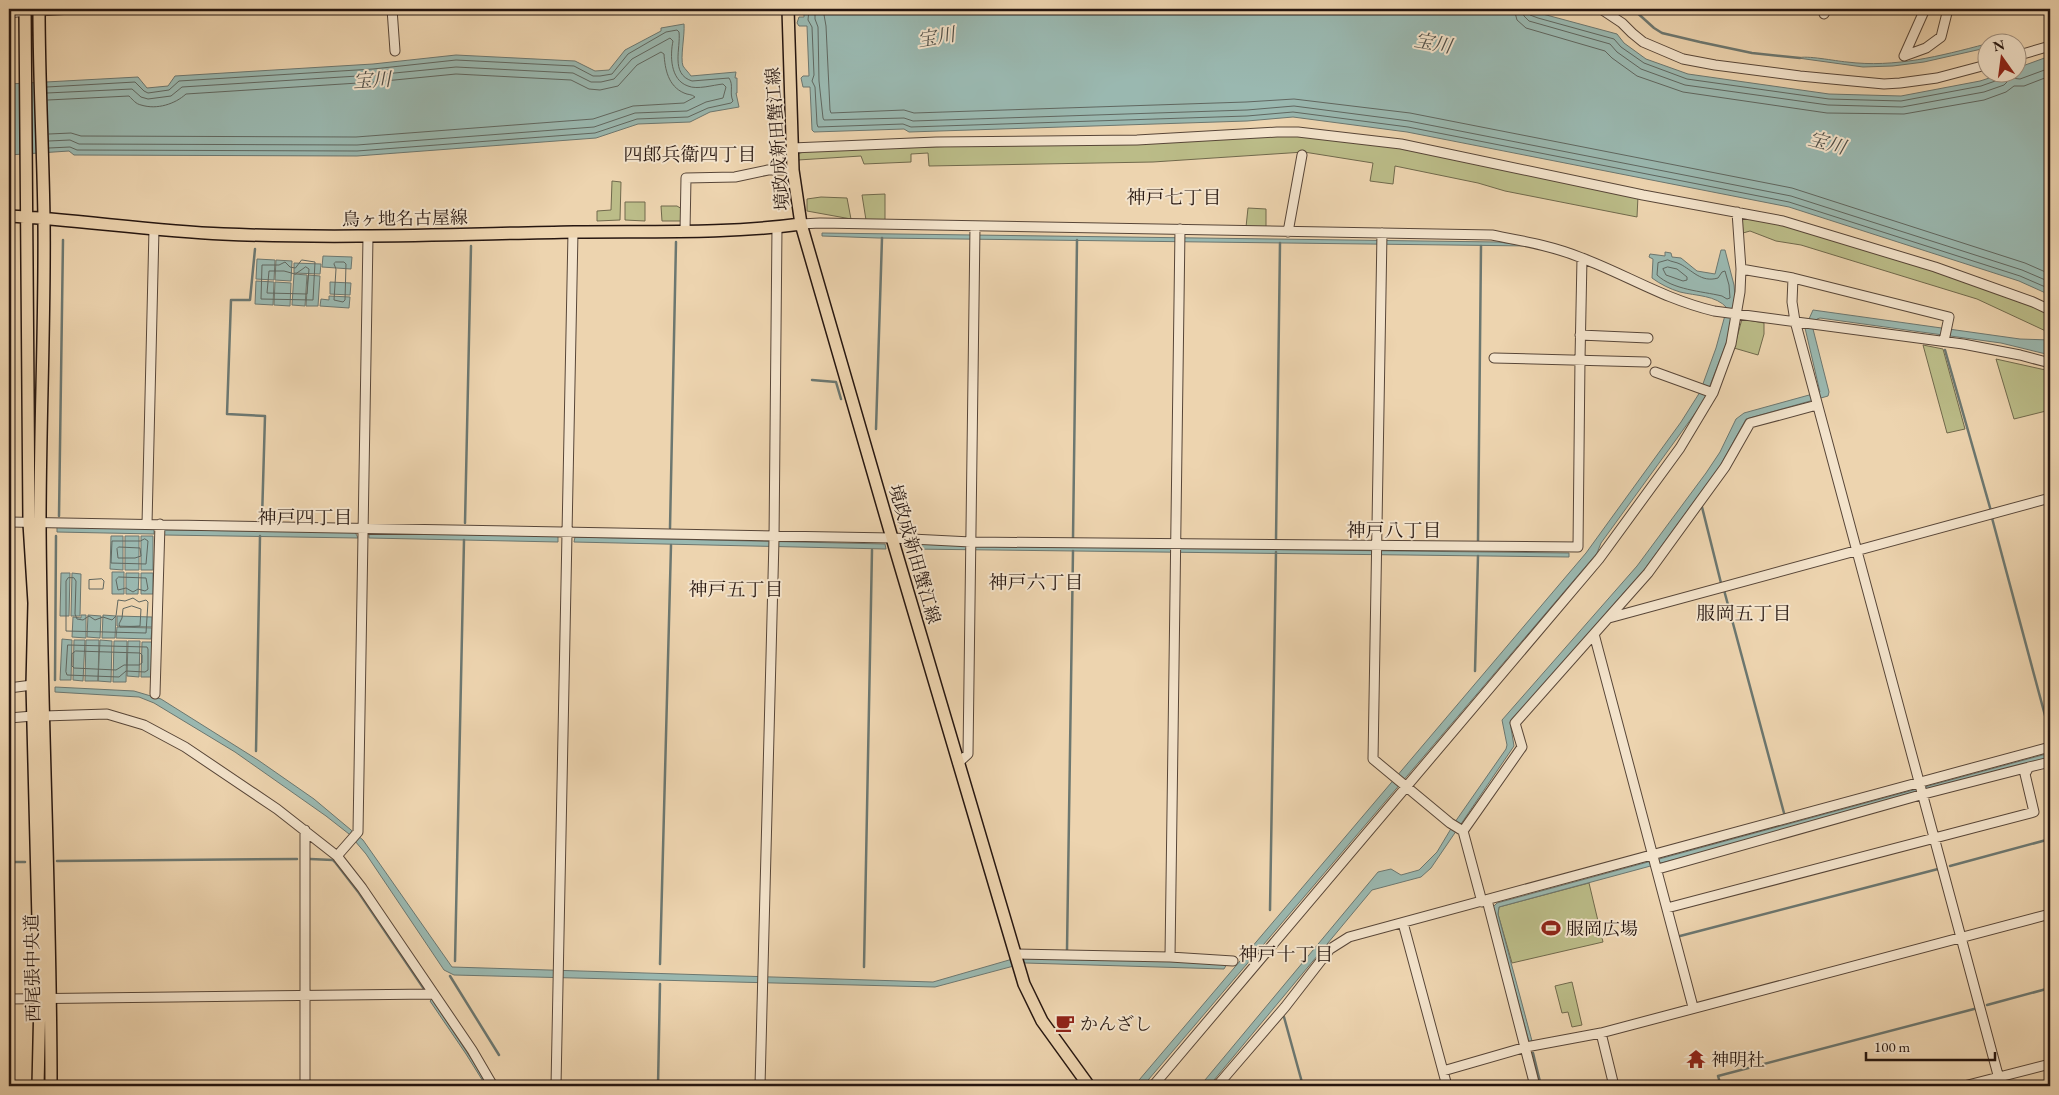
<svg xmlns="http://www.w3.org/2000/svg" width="2059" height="1095" font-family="'EB Garamond','Noto Serif JP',serif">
	<rect width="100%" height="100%" fill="#edd4af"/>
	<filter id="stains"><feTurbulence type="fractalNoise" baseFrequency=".004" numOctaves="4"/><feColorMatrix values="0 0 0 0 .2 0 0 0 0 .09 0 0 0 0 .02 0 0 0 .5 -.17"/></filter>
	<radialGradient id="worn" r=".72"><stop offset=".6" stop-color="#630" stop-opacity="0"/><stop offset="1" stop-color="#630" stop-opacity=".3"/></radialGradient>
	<!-- green -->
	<path fill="#bbbc88" stroke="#70694c" d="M1297,135L1430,152L1638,196L1637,217L1505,191L1478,183L1395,166L1393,184L1370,181L1373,163L1304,152L1153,162L929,166L928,153L911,154V162L864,164L861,156L798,160L797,154L807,151Z
		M612,181L621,182L620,220L597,221V211L611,210Z
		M885,194V220H866L862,195Z
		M821,197L847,198L851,219L807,211V199Z
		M625,202H645V221L625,220Z
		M661,206H677L682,209V221H662Z
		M1248,208L1266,209V228L1246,227Z
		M1744,217L1783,224L1933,270L2031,305L2050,314V333L1977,299L1801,245L1776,241L1750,231L1743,233L1742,220Z
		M1742,319L1764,323V334L1758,355L1734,348Z
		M1923,345L1943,349L1965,429L1947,433Z
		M1996,359L2050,371V410L2014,419Z
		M1589,883L1603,942L1512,963L1498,914L1499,907Z
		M1572,982L1582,1025L1572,1027L1568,1012L1562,1013L1555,986Z"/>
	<!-- water -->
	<path fill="#9ab8b0" stroke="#6c7770" d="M804,9H1528L1539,13L1617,34L1624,43L1646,59L1688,74L1829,94L1901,96L1980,81L2005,73L2016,72L2017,68L2050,56V295L2019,281L1789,207L1407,132L1293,117L1247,121L909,132L904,129L814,132L812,130L810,87H803L801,78L803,76H809L807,26H799L797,23L799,17H804Z
		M684,24C685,35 680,58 683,66C685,69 689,73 691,76L736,72L735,78H737V93H736L739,107L710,112L690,122L638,124L596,138L357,156L74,155L69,151L9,155V84L138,77L147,88L168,86L175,76L373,64L456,55L575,61L595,71L609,70L625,50L661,31V28Z
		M1986,44V48L1924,62L1893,66L1863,67L1798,58C1806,55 1835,61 1847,62C1895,68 1940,56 1986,44Z
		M822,233L1498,242L1530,246L878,238L822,236Z
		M1721,250H1725L1734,285L1736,308L1726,344L1704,401L1601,543L1597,553L1143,1086H1134L1586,553L1681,422L1700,392L1716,348L1727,308C1716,295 1696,296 1680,292C1670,289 1660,284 1652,278L1653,259L1649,257L1650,254L1665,256V252L1671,253L1672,257L1681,258L1697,271L1715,274Z
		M323,256L352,257L351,269L322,267Z
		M257,259L275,260L274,280L256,279Z
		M276,260L292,261L291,281L275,280Z
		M294,263L321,264L320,274L294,273Z
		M294,274L307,275L305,306L292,305Z
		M308,275L320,276L318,306H306Z
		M256,281L274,282L273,305L255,304Z
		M275,282L291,283L290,306L274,305Z
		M330,282L351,283L350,295L330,294Z
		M329,296L350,297L349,308L320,306L321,299L329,300Z
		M1813,310L2020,339L2050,340V355L2001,343L1820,318L1817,319L1813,329L1829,392L1828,396L1746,419L1720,466L1644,570L1510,722L1514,746L1431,868L1421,877L1372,890L1209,1086H1200L1378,872L1391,869L1401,875L1419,870L1437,852L1455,822L1506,749L1507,745L1502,720L1637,566L1706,473L1720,452L1736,419L1744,413L1820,392L1805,328Z
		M57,527L154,529V534L57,532Z
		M164,530L355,532L358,538L164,535Z
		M369,533L558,536V542L369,538Z
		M111,536H123V570L110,569Z
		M125,536H139V570H125Z
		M141,536H153V570H141Z
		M575,537L885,544L886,549L574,542Z
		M909,543L975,546L1569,553V557L910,549Z
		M112,572H124V594H112Z
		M61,573H70L69,616H60Z
		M72,573L81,574L80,616H71Z
		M126,573H139L138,594H126Z
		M141,573H153V594H141Z
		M81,615H86V638L72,637L73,617L81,618Z
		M88,615L101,616L100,638L87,637Z
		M103,615L116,616L115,638H102Z
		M117,616L152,617V627L117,626Z
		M117,627L152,628L151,639L116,638Z
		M62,639L72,640L71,680H60Z
		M74,640H85L83,681L73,680Z
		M86,640H99L98,681H85Z
		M100,640L112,641L111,682L98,681Z
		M114,641H127L126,682H113Z
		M128,641H140L139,677L127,676Z
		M142,642H153L152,677H141Z
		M55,687L134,691L161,699L258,760L314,799L363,840L452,967L933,982L1023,956L1228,962L1224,969L1025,963L935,987L454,975L444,970L366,854L349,834L326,816L235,752L154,703L139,697L55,692Z
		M2050,753V758L1499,907L1498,914L1532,1041L1529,1042L1493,907L1497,903Z
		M432,999L489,1086H486L466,1054L430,1001Z"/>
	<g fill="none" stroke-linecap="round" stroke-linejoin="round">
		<!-- shore -->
		<path stroke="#606760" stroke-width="1" d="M809,9L808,20L812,27L814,75L812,81L815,87L817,124L818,127L903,124L911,127L1247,116L1293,112L1408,127L1789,202L2020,276L2050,289
			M815,9V19L818,27L819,81L823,118L824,120L904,118L913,121L1247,110L1294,106L1409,121L1791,196L2022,270L2050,282
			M823,9L826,26L830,110L831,113L904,110L914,113L1246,102L1294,99L1410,113L1792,188L2025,263L2050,274
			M1514,9L1517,20L1526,28L1605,51L1612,58L1637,76L1683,92L1827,113L1904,114L1984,100L2006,92L2014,86H2024L2050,76
			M1522,9L1524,16L1529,21L1610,44L1617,52L1641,69L1685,85L1828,105L1902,107L1984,92L2004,85L2011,78L2020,79L2050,68
			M1528,9L1530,15L1538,18L1614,39L1621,47L1644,63L1687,79L1829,99L1901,101L1981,86L2001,79L2004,72
			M47,87L135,82L144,91L148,93L169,90L179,81L373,69L456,60L574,66L593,76H600L612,74L628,54L666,32L677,30L679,32C681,48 670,74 692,81L729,78C734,85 729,93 733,101L731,103L708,108L688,117L637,119L595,133L357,151L77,150L70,147L49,148
			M47,93L132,89L141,97L148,99L171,96L182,87L374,75L456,67L573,73L591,82H601L614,79L632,59L670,38L673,41C670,55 670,80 688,86C697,90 713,85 723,84L726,87L723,98L706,102L687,111L635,113L594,127L357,145L79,144L70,140L49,141
			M48,100L129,96C133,100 136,104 141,105C157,110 175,104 186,94L374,82L456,74L571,80L589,89L600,90L618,86L637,65L661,52L664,54C665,69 668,86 684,93C688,95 692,94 695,97L684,103L633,106L593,119L356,137L81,136L71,133L49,134
			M302,260L315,262L313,300L261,299L262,265H279L285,262L290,267L295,268Z
			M1668,260C1672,262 1676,262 1680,264C1692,270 1701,283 1718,278L1722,272L1725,271L1729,285L1730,298L1727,299L1722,296C1701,291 1673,290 1657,275L1658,263Z
			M336,262H344L346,264L345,300L343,302L334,300L336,269L334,264Z
			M306,267L309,269L307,294L267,293L269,271H284L295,274Z
			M1668,267L1677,269L1687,277V280L1683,281L1666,275L1663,269Z
			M145,539L148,541L146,564L111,563L112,541H140Z
			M119,547L140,548L141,556L135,558H118L117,549Z
			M119,577L146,578L148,589L145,591L138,589L133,592L126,588L118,590L116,580Z
			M74,578L76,581L75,614L77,619L83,620L89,616L95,620L103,617L112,620L116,616L118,600L125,601L133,598L139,602L146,600L148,602L146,633L66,631V581L68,578Z
			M102,579L104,581L103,589H89V580Z
			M132,606L141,609L140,626L120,627L119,624L122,618L123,609Z
			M68,645L147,647L148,649V670L145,672L126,671L119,677L67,675L66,672Z
			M76,651L140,653L142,655V663L139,665H124L116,670L74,668L72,666V654Z"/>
		<!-- stream -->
		<path stroke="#6c7770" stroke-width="2.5" d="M1633,9L1654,28L1662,33L1700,42L1752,53L1800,58
			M255,249L250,300H231L227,414L265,416L262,519
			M1945,350L1991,511
			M812,380L836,382L841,399
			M876,429L882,238
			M1702,507L1721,583
			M59,516L63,240
			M1992,518L2050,734
			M465,523L471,246
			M670,528L676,242
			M1073,538L1077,240
			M1276,540L1280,243
			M1478,541L1481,246
			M1724,590L1784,813
			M1475,671L1478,556
			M55,680L56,536
			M256,751L260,536
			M310,859L333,860L335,862L359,893L424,989
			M57,861L297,859
			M9,862H25
			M1950,866L2050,839
			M1270,910L1276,552
			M1680,936L1938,869
			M1067,950L1073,551
			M455,961L464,540
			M660,964L671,545
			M864,967L872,550
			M450,976L499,1055
			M1987,1005L2050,988
			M1284,1017L1303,1086
			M1533,1053L1541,1086
			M658,1086L660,984
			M1721,1086L1718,1076L1974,1009"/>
		<!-- minor casing -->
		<g stroke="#584638" stroke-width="11">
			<path id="minor" d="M392,9L395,51
				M1601,9L1622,23L1632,33L1643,42L1683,59L1715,65L1800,76L1884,84L1900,83L1937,78L1986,65
				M39,11L72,9
				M9,13L25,11
				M1824,14L1827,9
				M1904,56L1926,48L1941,37L1948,9
				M1904,56L1925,9
				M2016,56L2050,46
				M792,148L936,142L1137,140L1277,132H1298L1401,144L1643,195L1783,221L1935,267L2033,302L2050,310
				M801,224L820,223L1492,235C1523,241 1553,246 1582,258C1627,275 1664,299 1714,311L1963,344L2020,355L2050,363
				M685,231L686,178L735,177L768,170H793
				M1288,232L1302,155
				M1382,233L1373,759L1450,823L1463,831
				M1741,269L1793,278L1949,317L1944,341
				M1793,278L1792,302L1795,321L2001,1086
				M1580,335L1648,338
				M1494,358L1646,362
				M1655,372L1713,393
				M9,522L892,538L971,542L1578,547L1580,359L1582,258
				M147,524L154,229
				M1609,618L2050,498
				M1594,634L1693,1007
				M9,688L32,685
				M155,694L160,524
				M44,716L107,714L144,725L185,747L277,809L337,856L362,888L472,1050L493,1086
				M9,718L33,716
				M958,763L968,754L975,227
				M305,830V1086
				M337,856L358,832L368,237
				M1658,869L1924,794L2029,767
				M1487,900L1535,1086
				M1482,902L1463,831L1522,747L1515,723L1648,573L1725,467L1750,423L1817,405
				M1667,908L2034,812L2025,774L2029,767L2050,762
				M1403,923L1447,1086
				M1015,954L1170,957L1233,961
				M1170,957L1180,229
				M9,999L433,994
				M1601,1033L1614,1086
				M1443,1071L1526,1047L1601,1033L2050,914
				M556,1086L573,232
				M760,1086L774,539L777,228
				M1153,1086L1599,559L1680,448L1713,393L1731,344L1740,292L1741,269L1737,212
				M1217,1086L1285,1007L1330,949L1349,937L2050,747
				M1964,1086L2050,1064"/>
		</g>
		<!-- major casing -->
		<g stroke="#261610" stroke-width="14">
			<path id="major" d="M25,9L29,523L34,603L32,685L40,999L38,1086
				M39,9C39,79 43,149 44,220C45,321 40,422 40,523C41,711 51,899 51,1086
				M788,9L793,170L801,224L892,538L1024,984L1042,1021L1089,1086
				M9,216C80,220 152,231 223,234C340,239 457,234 574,232C650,231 727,234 801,224"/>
		</g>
		<!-- minor -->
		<use href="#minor" stroke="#f3e3cb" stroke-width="9"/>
		<!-- major -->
		<use href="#major" stroke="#edd4af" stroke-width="11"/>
	</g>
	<!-- icons -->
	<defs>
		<g id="stadium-bare" transform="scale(1.5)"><path d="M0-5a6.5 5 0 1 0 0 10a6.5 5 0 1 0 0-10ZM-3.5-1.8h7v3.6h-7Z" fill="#8f2418" stroke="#f3e3cb" stroke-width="2.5" paint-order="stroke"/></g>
		<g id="cafe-bare" transform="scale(1.5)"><path d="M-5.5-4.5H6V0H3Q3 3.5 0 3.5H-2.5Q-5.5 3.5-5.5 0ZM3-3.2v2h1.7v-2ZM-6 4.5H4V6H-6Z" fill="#8f2418" stroke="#f3e3cb" stroke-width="2.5" paint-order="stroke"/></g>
		<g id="temple-bare" transform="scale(1.5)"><path d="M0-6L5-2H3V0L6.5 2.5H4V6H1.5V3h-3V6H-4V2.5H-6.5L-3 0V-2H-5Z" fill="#8f2418" stroke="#f3e3cb" stroke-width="2.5" paint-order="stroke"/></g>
	</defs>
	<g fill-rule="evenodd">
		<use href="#stadium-bare" x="1551" y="928"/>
		<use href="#cafe-bare" x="1065" y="1023"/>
		<use href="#temple-bare" x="1696" y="1059"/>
	</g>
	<g text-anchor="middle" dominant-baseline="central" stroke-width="4" stroke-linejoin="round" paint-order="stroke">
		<!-- street labels -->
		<g font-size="18" fill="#261610" stroke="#f3e3cb">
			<text transform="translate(777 139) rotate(-94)">境政成新田蟹江線</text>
			<text transform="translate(405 218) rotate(-1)">鳥ヶ地名古屋線</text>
			<text transform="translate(915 554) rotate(74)">境政成新田蟹江線</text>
			<text transform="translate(32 968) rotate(-91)">西尾張中央道</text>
		</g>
		<!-- poi labels -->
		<g font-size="18" fill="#261610" stroke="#f3e3cb" text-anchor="start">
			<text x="1566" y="928">服岡広場</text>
			<text x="1080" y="1023">かんざし</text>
			<text x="1711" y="1059">神明社</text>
		</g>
		<!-- water labels -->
		<g font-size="19" font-style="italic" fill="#4f4f48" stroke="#f3e3cb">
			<text transform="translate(936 37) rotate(-10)">宝川</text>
			<text transform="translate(1433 43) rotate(10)">宝川</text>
			<text transform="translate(372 80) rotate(-3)">宝川</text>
			<text transform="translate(1827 143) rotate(15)">宝川</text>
		</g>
		<!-- neighbourhood labels -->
		<g font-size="19" fill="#261610" stroke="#f3e3cb">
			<text x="690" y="154">四郎兵衛四丁目</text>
			<text x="1174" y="197">神戸七丁目</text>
			<text x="305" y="517">神戸四丁目</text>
			<text x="1394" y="530">神戸八丁目</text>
			<text x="1036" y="582">神戸六丁目</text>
			<text x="736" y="589">神戸五丁目</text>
			<text x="1744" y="613">服岡五丁目</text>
			<text x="1286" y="954">神戸十丁目</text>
		</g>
	</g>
	<!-- margin -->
	<rect width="2059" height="1095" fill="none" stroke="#edd4af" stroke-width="30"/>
	<rect x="10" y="10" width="2039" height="1075" fill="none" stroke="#261610" stroke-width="2.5"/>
	<rect x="15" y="15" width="2029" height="1065" fill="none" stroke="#261610"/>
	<!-- north arrow -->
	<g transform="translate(2002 58) rotate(346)"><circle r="24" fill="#f3e3cb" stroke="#a19180"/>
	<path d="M0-4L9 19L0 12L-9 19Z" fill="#8f2418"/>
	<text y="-8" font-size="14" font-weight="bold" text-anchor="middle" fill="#261610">N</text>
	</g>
	<!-- scale -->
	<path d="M1866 1052v8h129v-8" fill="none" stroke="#261610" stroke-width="2.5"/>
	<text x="1874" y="1052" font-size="15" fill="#261610" stroke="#f3e3cb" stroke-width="4" paint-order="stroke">100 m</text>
	<rect width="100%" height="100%" filter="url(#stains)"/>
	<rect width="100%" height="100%" fill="url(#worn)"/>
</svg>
